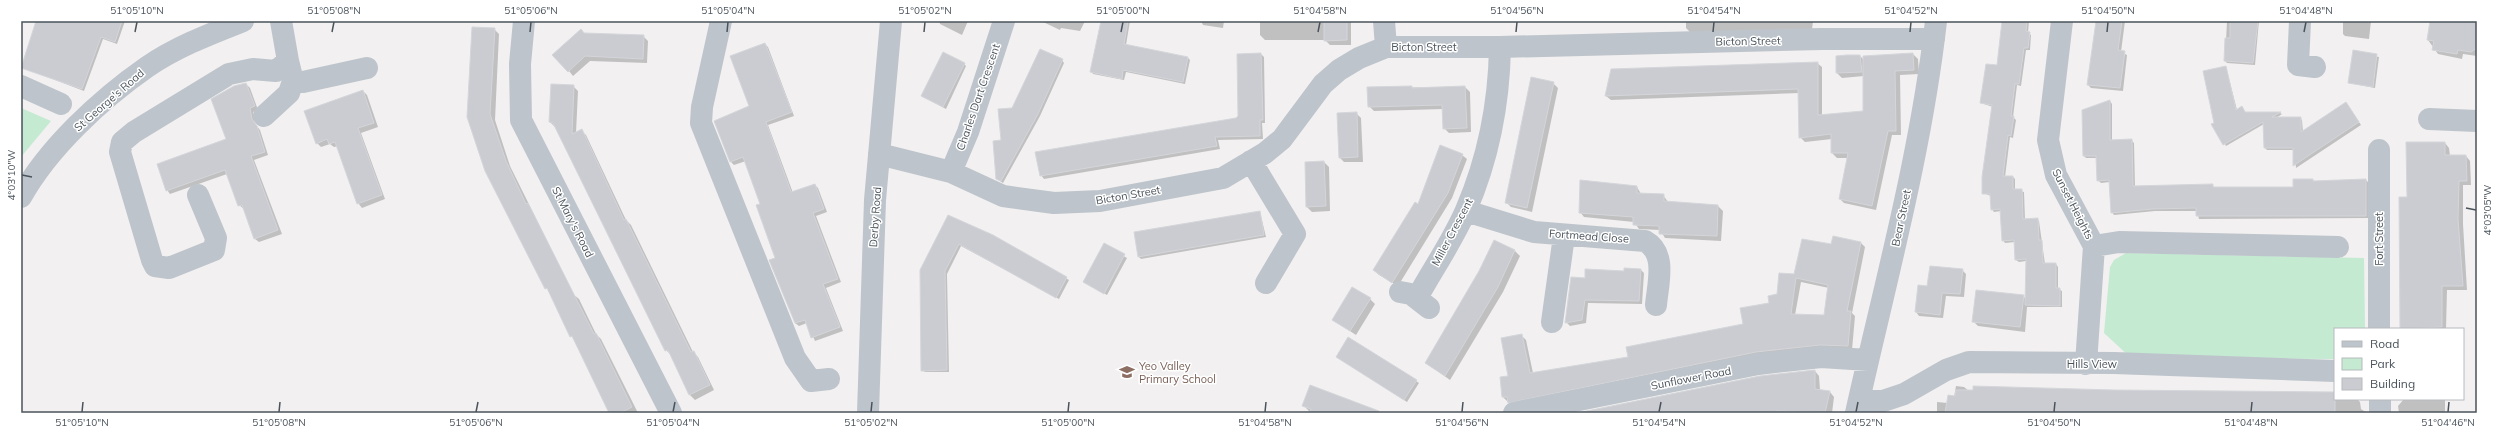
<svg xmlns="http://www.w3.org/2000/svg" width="2498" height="434" font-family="Mulish,sans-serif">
	<rect width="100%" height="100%" fill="#f2f0f0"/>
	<!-- green -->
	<path fill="#c4ead2" d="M21,108L51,121L21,157Z
		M2126,253L2364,258L2365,329H2335V359L2131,358L2104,333L2110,267L2114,260Z"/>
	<!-- shadow -->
	<path fill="#0003" fill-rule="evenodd" d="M37,21H125L117,44L103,39L84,91L21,67Z
		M939,21H968L962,35L940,24Z
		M1041,21H1085L1080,31L1061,28L1060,30Z
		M1102,21H1130L1126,45L1188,58L1190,60L1185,84L1126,72L1124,80L1093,74L1091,71Z
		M1201,21H1224L1223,28L1203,25Z
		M1260,21H1351V45H1330L1325,40H1265L1260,35Z
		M1686,21H1813L1812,30L1691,33L1686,28Z
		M2003,21H2029L2028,33L2031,35L2030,50H2026L2021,86L2017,85L2013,117L2016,120L2013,138L2010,137L2005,177H2013L2015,179V190L2024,192L2025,219H2037L2039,221L2045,264H2056L2058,267V289L2062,291V307H2027L2025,332L1978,326L1973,321L2023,296L2026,299V261L2019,262L2016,260L2015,242L2005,243L2003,240L2001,211L1994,212L1992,209L1991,196L1983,193L1993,107L1981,103L1998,66Z
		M2099,21H2125L2121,52L2127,55L2123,91L2091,88L2088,85Z
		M2227,21H2259L2255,65L2227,63L2225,61Z
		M2343,21H2371L2369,39L2345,36L2343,34Z
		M2429,21H2477V56L2463,54L2462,59L2438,54L2428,40L2431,23Z
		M494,29L499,34L495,120L510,166L574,295L579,299L596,334L601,339L638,413H612L486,171Z
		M584,34L643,36L648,41L647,63L590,61L573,76L569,71Z
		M765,44L768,47L794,116L768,125L793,193L815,185L818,188L827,212L816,216L841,282L826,288L843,331L815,341L807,323L799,326L795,323L762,204L746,161L734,165L731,162L715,122L750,106Z
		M2354,52L2379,57L2375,88L2349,83Z
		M1261,54L1264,57L1265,123H1262L1263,139L1218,140L1220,149L1044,179L1041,175L1236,119L1239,117Z
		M1913,54L1918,59L1919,74L1900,75L1901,135H1892L1876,210L1844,203L1840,199L1848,158H1837L1832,153V139L1805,142L1800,137V93L1611,100L1606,96L1817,63L1822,67V115L1864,112V76L1842,78L1837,73L1860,56L1864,60Z
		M1062,60L1064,63L1040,116L1003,183L997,179L1002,141L1013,109Z
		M964,64L966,66L946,109L922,96Z
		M2226,67L2237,110L2242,107L2246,113H2280L2282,114L2276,118H2300L2302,120L2303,132L2348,105L2361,125L2296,168L2294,150H2267L2265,148L2264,124L2226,146L2215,123Z
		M1553,83L1558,88L1532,212L1511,207L1506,202Z
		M246,84L250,88L258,110L253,112L255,124L260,130L268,155L254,160L282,234L259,242L255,239L244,209L239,205L227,174L170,194L167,190L227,140Z
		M573,86L578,91L576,133L581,131L586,135L626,220L631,225L693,352L698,357L714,390L695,400L690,395L671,355L666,350L555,127L550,122Z
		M1465,87L1470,92L1471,132L1449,133L1444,128V109L1374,111L1369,106L1368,88Z
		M363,91L367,95L378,127L361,133L385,199L362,208L358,203L338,146L334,147L330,144L321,147L317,143Z
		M2110,101L2112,104V141L2131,140L2134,143L2135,187L2212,185L2215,188H2294L2313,180L2315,182L2366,180L2369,183V218L2199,219L2197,211H2155L2114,215L2112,212L2110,182L2101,183L2098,180L2097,158H2086L2084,156Z
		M1356,113L1361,118L1363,162H1344L1340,158Z
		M2445,143L2449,148L2450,156H2466L2470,161L2471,185H2463V224L2467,290H2447L2446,329H2401L2408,198Z
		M1462,155L1467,159L1452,198L1398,286L1379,275L1374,270L1419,205Z
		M1324,162L1329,167L1330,211L1312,212L1307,207Z
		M1637,187L1641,194L1663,195L1668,202L1718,206L1723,211L1721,241L1665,238L1660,230L1639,229L1634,222L1584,217L1580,212Z
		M1260,212L1266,237L1141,259L1139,257Z
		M949,216L992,236L1069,280L1059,299L961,246L947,274L949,372H925L922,370Z
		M1495,241L1515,251L1520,256L1503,292L1450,380L1426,363L1480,272Z
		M1861,243L1865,247L1852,313L1855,316L1852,350L1513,407L1503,397L1521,335L1526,340L1533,373L1629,358L1744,325L1770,303L1795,275L1832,246ZM1801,282L1829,288L1825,316L1795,315Z
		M1104,245L1127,258L1107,295L1084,282Z
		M1641,270L1644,273L1642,304L1588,303L1586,323L1570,326L1566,322L1586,279Z
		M1962,270L1966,274L1964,297L1946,296L1943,318L1919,316L1916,312L1928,287Z
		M1370,299L1375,304L1356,335L1333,320Z
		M1337,357L1416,381L1419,383L1407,402Z
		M1815,371L1819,376L1820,390L1830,392L1834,397L1832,413H1577Z
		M1956,386L1964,387L1969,391L2335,393V399H2357L2360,402L2361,409L2367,413H1937V402L1948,403L1954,397Z
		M2404,399H2445V413H2399L2398,406Z
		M1303,405L1356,413H1311Z"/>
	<!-- building -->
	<path fill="#cbccd2" stroke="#d4d6da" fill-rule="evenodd" d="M36,21H122L115,42L101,37L82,89L21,68Z
		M1101,21H1128L1124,44L1188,57L1183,82L1123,70L1122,79L1090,72Z
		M1324,21H1347V40L1324,41Z
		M2002,21L2027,22L2026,31L2030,32L2028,48H2024L2019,84H2015L2011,116H2014L2011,136L2008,135L2003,176H2013V189H2022L2023,219L2038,218L2039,240H2042L2043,263H2056V288H2060V306L2025,305L2026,259L2015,260L2014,240L2002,241L2000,209L1991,210L1990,194H1982V177L1992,105L1980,103L1986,64L1997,65Z
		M2096,21H2122L2118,50L2125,51L2120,88L2087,85Z
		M2230,21H2258L2253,63L2224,61L2225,38H2230Z
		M2430,21H2477V48L2471,52L2458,50L2457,54L2432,50L2434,41L2427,40Z
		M472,27L495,28L490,114L506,161L526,204L528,203L594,334L596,333L632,407L620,413H609L572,336L570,337L547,288L545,289L485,171L467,117Z
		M581,29L584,33L644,35L643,59L585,56L568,72L552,55Z
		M765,43L792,112L766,122L791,192L815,184L824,209L813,213L838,279L823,284L840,327L811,338L805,320L795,323L769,260L775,258L756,205L760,204L743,157L730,162L714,121L749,106L730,56Z
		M1040,49L1063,59L1038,114L1001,181L996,179L993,141L1001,140L998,109L1012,108Z
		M2353,50L2377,54L2373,87L2348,83Z
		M943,52L965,63L943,107L921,96Z
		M1261,53L1263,120H1260V136L1215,137L1217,146L1040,176L1035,152L1236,118L1238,116L1237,54Z
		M1913,53L1914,70L1895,71L1896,131H1888L1872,206L1839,199L1848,153H1831V134L1799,138L1798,89L1605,96L1611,69L1818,62V115L1863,111V56Z
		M1847,55H1860L1862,72L1836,73V56Z
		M2226,66L2236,110L2242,106L2245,112H2281L2272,117H2301V132L2346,102L2359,122L2293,166V148H2264L2263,122L2223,145L2211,124L2214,123L2203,71Z
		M1531,77L1554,82L1527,208L1505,203Z
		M246,83L255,106L250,108L252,119L257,126L265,152L251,156L278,230L254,239L242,205L238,206L225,170L166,191L157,164L226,139L211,99L234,86Z
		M551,84L574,85L572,134L582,129L624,220L626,219L691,352L694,351L710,385L689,395L668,350L665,351L553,123L549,122Z
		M1412,86V88L1465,86L1467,128L1443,129L1442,105L1368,107L1367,87Z
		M363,90L374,123L358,128L382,195L357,204L335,142L329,144L327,139L316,144L304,111Z
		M2110,100V140L2132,139L2133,186L2213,184V187H2293V179H2313V181L2366,179V216H2196V208L2152,209L2111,213L2109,180L2097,181L2096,156H2083L2082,110Z
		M1357,112L1358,157L1339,158L1337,113Z
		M2406,142H2445V155H2466L2467,181H2459L2458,219L2463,286H2442V327L2400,329L2399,197H2407Z
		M1440,145L1463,154L1448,193L1392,283L1373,270L1415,202L1418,204Z
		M1324,161L1326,206L1306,207L1305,162Z
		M1580,180L1637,186V193L1664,194V201L1718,205L1717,236L1659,234V226L1633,225V217L1579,213Z
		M1260,211L1264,235L1138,257L1134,232Z
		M948,215L993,235L1067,277L1056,298L959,244L945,271L947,370L921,371L920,270Z
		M1833,236L1861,242L1847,311H1851L1848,346L1820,345L1756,352L1508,403L1507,397H1502L1500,377L1508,376L1501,338L1522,334L1530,373L1628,357L1626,347L1743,324L1740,308L1769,303L1768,296L1777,294L1779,273L1794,274L1802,239L1831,244ZM1796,278L1828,285L1824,315L1791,314Z
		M1494,240L1515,250L1498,287L1445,376L1425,363L1479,271Z
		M1104,243L1125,254L1104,294L1083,282Z
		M1930,266L1963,269L1960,294L1942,293L1940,315L1915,312L1918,285L1927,286Z
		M1624,268L1641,269L1639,301L1585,300L1582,320L1565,323L1571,277L1585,278V269L1624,271Z
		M1352,287L1371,298L1350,331L1332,320Z
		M1976,290L2024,295L2020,327L1972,322Z
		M1348,337L1417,380L1404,400L1336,357Z
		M1815,370V389L1830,391L1825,413L1776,411L1777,413H1577L1760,376Z
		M1310,385L1379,411V413H1310L1311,409L1302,406Z
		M1973,386L2114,390L2335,392V413H1945L1948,395L1955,396L1956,390H1973Z"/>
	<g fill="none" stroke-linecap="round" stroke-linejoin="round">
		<!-- minor -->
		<path stroke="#bdc4cb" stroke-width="22" d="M524,21L520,64L521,120L671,413
			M721,21L702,107L701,123L795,358L811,381L829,379
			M1384,21L1386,47
			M2062,21L2048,140L2056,175L2094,246L2086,364
			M2300,21L2298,65L2315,67
			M288,61L293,81L303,82L367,68
			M21,86L61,104
			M264,116L289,93L293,81
			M2429,119L2477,121
			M2379,150V329
			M879,154L951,172L1003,196L1054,203L1100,201L1223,178L1265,153L1282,139L1323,84L1339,70L1359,58L1386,47H1500L1822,39H1934
			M1251,161L1295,234L1266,283
			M951,172L968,132L1004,21
			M198,195L216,238L214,250L169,268L155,266L152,260L120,152L122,142L134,132L229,74L253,69L276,71L288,61L281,21
			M21,197C48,148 101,99 147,67C176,47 210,34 243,21
			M1466,211L1534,232L1645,241C1667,253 1658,283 1656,305
			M2094,246L2119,242L2338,247
			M1400,292L1411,294L1429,308
			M1417,298C1433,269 1453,240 1466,210C1489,157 1499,104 1500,47
			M1552,322L1564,236
			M2380,399V413
			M1859,401H1883L1904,394L1946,370L1969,362L2114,363L2335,371
			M868,413L875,200L891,21
			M1514,413L1758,364L1821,357L1868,360
			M1856,413C1885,283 1921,154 1936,21"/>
	</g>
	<!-- ticks -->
	<path fill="none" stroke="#4a535b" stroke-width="1.5" d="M135,32L137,22M332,32L334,22M530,32L531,22M727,32L728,22M924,32L925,22M1121,32L1123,22M1318,32L1320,22M1516,32L1517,22M1713,32L1714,22M1910,32L1911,22M2107,32L2108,22M2304,32L2306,22M22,175L32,177M2466,208L2476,210M82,412L83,402M279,412L280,402M476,412L478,402M673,412L675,402M871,412L872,402M1068,412L1069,402M1265,412L1266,402M1462,412L1463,402M1659,412L1661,402M1856,412L1858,402M2054,412L2055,402M2251,412L2252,402M2448,412L2449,402"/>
	<!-- icons -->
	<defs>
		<g id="school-bare" transform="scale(1.2)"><path d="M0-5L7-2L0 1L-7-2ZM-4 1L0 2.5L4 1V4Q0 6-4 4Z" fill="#8d6e63" stroke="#fff" stroke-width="2.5" paint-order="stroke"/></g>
	</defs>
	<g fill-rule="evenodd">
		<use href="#school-bare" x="1127" y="372"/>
	</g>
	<g text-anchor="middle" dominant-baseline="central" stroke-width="3" stroke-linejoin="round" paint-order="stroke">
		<!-- street labels -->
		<g font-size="11" fill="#4a535b" stroke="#fff">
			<text transform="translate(1748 41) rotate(-1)">Bicton Street</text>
			<text x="1424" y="47">Bicton Street</text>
			<text transform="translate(978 97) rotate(-71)">Charles Dart Crescent</text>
			<text transform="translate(109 100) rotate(-41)">St George's Road</text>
			<text transform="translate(1128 195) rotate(-10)">Bicton Street</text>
			<text transform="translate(2073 204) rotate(63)">Sunset Heights</text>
			<text transform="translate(875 217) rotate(-86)">Derby Road</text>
			<text transform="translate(1901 218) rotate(-78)">Bear Street</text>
			<text transform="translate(573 222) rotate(63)">St Mary's Road</text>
			<text transform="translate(1452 232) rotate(-62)">Miller Crescent</text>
			<text transform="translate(1589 236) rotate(4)">Fortmead Close</text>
			<text transform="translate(2379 239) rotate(-90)">Fort Street</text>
			<text x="2092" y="364">Hills View</text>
			<text transform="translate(1691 378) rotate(-11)">Sunflower Road</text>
		</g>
		<!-- education labels -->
		<g font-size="11" fill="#785e54" stroke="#fff" text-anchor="start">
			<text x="1139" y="366">Yeo Valley<tspan x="1139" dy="13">Primary School</tspan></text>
		</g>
	</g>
	<!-- border -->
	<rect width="2498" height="434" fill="none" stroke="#ffffff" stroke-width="44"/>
	<!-- legend -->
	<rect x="2334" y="328" width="130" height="72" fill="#ffffff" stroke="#b7babd"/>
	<rect x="2342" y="341" width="20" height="6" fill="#bdc4cb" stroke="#b7babd"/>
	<text x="2370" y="348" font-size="12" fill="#4a535b">Road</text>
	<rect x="2342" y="358" width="20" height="12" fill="#c4ead2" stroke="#b7babd"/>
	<text x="2370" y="368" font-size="12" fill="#4a535b">Park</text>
	<rect x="2342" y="378" width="20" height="12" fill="#cbccd2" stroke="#b7babd"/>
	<text x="2370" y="388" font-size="12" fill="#4a535b">Building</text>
	<rect x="22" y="22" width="2454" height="390" fill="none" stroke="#4a535b" stroke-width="1.5"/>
	<g font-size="10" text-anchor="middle" fill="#4a535b">
		<text x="137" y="14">51°05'10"N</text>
		<text x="334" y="14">51°05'08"N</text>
		<text x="531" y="14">51°05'06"N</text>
		<text x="728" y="14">51°05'04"N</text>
		<text x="925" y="14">51°05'02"N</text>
		<text x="1123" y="14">51°05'00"N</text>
		<text x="1320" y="14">51°04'58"N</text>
		<text x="1517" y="14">51°04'56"N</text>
		<text x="1714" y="14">51°04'54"N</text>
		<text x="1911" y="14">51°04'52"N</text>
		<text x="2108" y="14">51°04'50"N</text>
		<text x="2306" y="14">51°04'48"N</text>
		<text transform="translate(11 175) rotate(-90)" y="4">4°03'10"W</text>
		<text transform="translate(2487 210) rotate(-90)" y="4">4°03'05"W</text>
		<text x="82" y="426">51°05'10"N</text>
		<text x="279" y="426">51°05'08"N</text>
		<text x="476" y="426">51°05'06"N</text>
		<text x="673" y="426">51°05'04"N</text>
		<text x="871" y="426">51°05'02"N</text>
		<text x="1068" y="426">51°05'00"N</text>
		<text x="1265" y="426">51°04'58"N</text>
		<text x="1462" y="426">51°04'56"N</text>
		<text x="1659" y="426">51°04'54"N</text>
		<text x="1856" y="426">51°04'52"N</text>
		<text x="2054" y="426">51°04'50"N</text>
		<text x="2251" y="426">51°04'48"N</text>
		<text x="2448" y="426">51°04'46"N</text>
	</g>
</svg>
